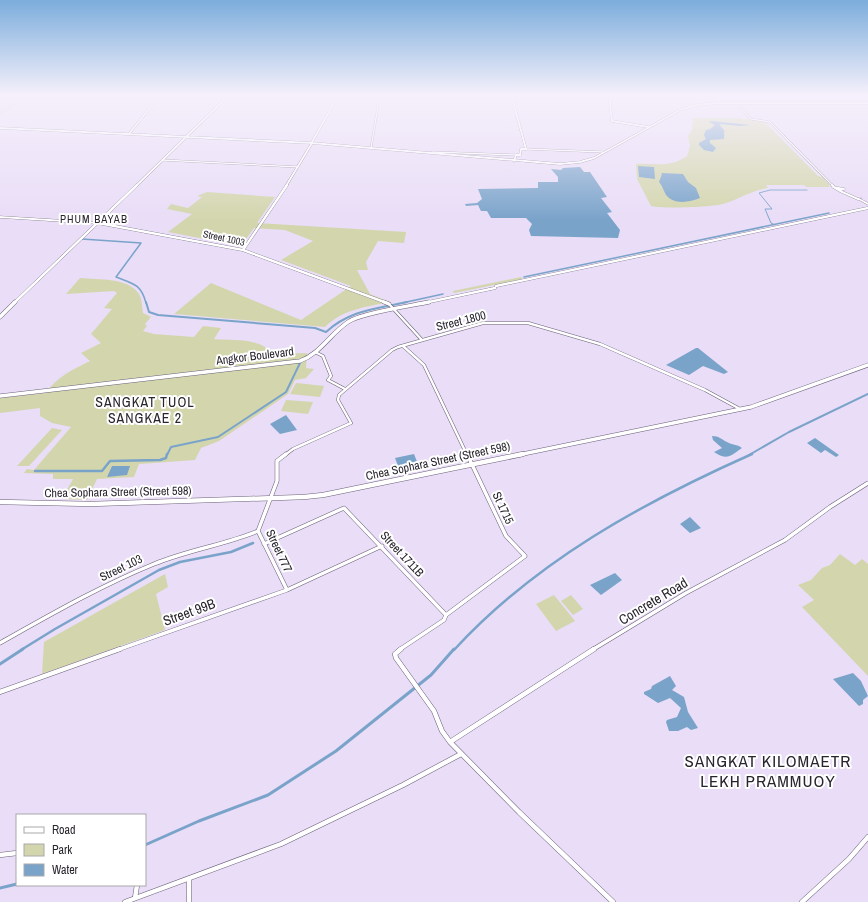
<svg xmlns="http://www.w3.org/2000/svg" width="868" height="902" font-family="'Archivo Narrow',sans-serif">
	<rect width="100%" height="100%" fill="#e9ddf7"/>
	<!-- green -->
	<path fill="#d3d6ad" d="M693,118H733L763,120L818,176L822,177L830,185L829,187H806L804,185H766L768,188C752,190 739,199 723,204C711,207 663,209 651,206L637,179L636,164C655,163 670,168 687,156L690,146L688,136L692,130Z
		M207,192L275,197L257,223L406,232L404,243L378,241L366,262L368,270H357L370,294L390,302C366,307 343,309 325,327L174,314L211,283L301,320L351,286L281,260L313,241L285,230L254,228L241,246L168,232L192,214L167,209L171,204L188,208L202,197L197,196Z
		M521,277L523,279L454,293L453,291Z
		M80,278C98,280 128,277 139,294C142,299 142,307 143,313L151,317L145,324L147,326L143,331L154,334L194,337L203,326L221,328L214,339C232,341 261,337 272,354L307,353L306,368L314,369L306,378L295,380L288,394L219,441L201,448L195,460L139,464L134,477L97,479L87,500L62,499L73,479H53V474L24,473L27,469L34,470L71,427L52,423L40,416V408L0,413V398L46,393C58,376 72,370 90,361L81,353L101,343L91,334L112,309L104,308L117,293L114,291L66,294Z
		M296,383H297L324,386L320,397L290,394Z
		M286,400L313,402L308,414L281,411Z
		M52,428L62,430L29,466H17Z
		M840,554L855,565L862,559L868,564V676L802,607L814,600L798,585L811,580L822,568L830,565Z
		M165,574L168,587L156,594L165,630L42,674L44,642Z
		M554,595L575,621L556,631L536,604Z
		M571,595L583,609L573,615L561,601Z"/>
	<!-- water -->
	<path fill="#7aa3ca" d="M711,121L751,125L740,126L719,124C726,134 724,126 724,139L710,140V143L716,148L713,152L704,150L699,145V143L706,139L704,135L706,130L710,129L715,125L709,122Z
		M638,166L654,167L655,179L639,177Z
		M580,167L584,172H590L607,197L601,198L612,212L607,213L620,230L618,238L531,236L529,230L532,224L526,218H491L487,211H481L478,205L466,206L465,204L477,203L482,199L478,189L538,188V182H558V177L551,169L561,170L563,168Z
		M661,173L683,174L688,182L696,188L700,198C690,202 675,205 667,196C664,193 663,186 659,182L662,174Z
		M696,348H698L728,372L724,374L703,366L689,375L666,365Z
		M286,415L297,430L280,434L270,424Z
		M712,436C719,436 721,439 727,442C732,445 737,444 742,448C730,456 728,461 714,452L722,448L713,440Z
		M815,438L839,455L836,457L825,450L821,453L807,443Z
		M414,454L419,467L400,471L395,458Z
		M112,466H130L127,475L107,477Z
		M690,517L701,528L690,533L680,524Z
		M615,573L622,580L601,595L590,585Z
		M853,673L861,681L868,696L863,700V704L859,706L833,679Z
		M670,676L676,686L672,690L684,697L688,712L698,728L691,730L687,727L678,731H669L666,722L667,720L677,717L681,708L670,698L658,703L644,694V692L651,689L652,686Z"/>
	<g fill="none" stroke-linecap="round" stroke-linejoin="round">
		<!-- stream -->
		<path stroke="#7aa3ca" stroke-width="1" d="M775,225L771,223L765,209H772L759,193L770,190H807"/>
		<!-- canal-far3 -->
		<path stroke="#7aa3ca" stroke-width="1.5" d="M82,239L141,243L116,277C134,284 141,284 146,303
			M524,277L829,213
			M402,303L443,294"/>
		<!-- canal-far2 -->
		<path stroke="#7aa3ca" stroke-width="2" d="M146,302L149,312L158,315L315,328L326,332C350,310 376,309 407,302
			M167,455L171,447L218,437L286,392L300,363
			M749,455L789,432L868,394"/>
		<!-- canal-far1 -->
		<path stroke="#7aa3ca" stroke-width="2.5" d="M35,471H102L110,461L160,460L166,458L167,454
			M21,650L55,629L159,570L180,562L231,552L253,543
			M454,650C536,561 642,503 752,454"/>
		<!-- canal -->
		<path stroke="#7aa3ca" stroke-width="3" d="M0,664L23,649
			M145,845L199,821L268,795L336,751L431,675L454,649
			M0,888L17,884"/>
		<!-- minor-tunnel -->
		<path stroke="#c3b8cf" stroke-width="2" stroke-dasharray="2 1" stroke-linecap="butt" d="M860,198L862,199"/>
		<!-- minor-far4 casing -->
		<g stroke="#6b6077" stroke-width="2">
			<path id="minor-far4" d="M736,103L751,119L770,122L833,186
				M0,113L28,94
				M371,148L380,94
				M526,149L603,152
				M432,152L516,155
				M162,160L298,167"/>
		</g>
		<!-- minor-far3 casing -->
		<g stroke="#6b6077" stroke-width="2.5">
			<path id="minor-far3" d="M832,185L834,187
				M833,187L844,189L838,190Z
				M840,191L858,199
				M859,199L868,204
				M0,217L98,223"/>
		</g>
		<!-- minor-far2 casing -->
		<g stroke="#6b6077" stroke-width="3.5">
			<path id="minor-far2" d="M389,304L422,340
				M403,346L424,365L467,455
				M315,352L323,356L331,376L328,380L345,389
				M285,455L293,449L351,423L338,400L339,395L392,350L398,347L483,323H528L600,344L705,390L740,409"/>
		</g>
		<!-- minor-far1 casing -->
		<g stroke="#6b6077" stroke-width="4.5">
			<path id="minor-far1" d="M286,454L277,461V481L258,531L287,590
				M264,544L344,508L446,615
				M0,643C50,615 100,586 154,564C188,550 224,545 258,531
				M117,650L287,590L382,546
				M399,650L444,620L446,615L525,556L506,536L467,454
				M592,650L686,593L785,540L830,507L868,483"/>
		</g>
		<!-- minor casing -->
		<g stroke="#6b6077" stroke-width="5.5">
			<path id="minor" d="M401,649L395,654L396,658L434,711L442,731L450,742L519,812L613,902
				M0,692L120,649
				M450,742L594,649
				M0,855L17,853
				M189,879V902
				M135,898L137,885
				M125,902L281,844L403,785L461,754
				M802,902L849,859L868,837"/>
		</g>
		<!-- major-far3 casing -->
		<g stroke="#6b6077" stroke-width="2.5">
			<path id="major-far3" d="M511,94L526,149H521L520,155H516L514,161
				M609,94L612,121L648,127
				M0,128L312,143L560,164L580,162L594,158L682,109L697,105L718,103H868
				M129,134L161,94
				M312,142L339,94
				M136,186L230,94
				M286,186L312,143"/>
		</g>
		<!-- major-far2 casing -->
		<g stroke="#6b6077" stroke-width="3">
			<path id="major-far2" d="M98,223L243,250L387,303
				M243,250L287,185
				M496,286L868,208
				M14,303L137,185
				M424,303L495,288"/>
		</g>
		<!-- major-far1 casing -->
		<g stroke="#6b6077" stroke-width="4.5">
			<path id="major-far1" d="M384,302L389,304
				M0,317L15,302
				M0,396L300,361C321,353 330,334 348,322C361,313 410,306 429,302
				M518,455L751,407L868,365"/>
		</g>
		<!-- major casing -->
		<g stroke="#6b6077" stroke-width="5.5">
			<path id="major" d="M0,502L91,504L304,497L323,495L523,454"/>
		</g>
		<!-- minor-far4 -->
		<use href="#minor-far4" stroke="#fff" stroke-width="1.5"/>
		<!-- minor-far3 -->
		<use href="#minor-far3" stroke="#fff" stroke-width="2"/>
		<!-- minor-far2 -->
		<use href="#minor-far2" stroke="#fff" stroke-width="2.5"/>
		<!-- minor-far1 -->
		<use href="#minor-far1" stroke="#fff" stroke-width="3.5"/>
		<!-- minor -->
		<use href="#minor" stroke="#fff" stroke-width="4.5"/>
		<!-- major-far3 -->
		<use href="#major-far3" stroke="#fff" stroke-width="2"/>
		<!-- major-far2 -->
		<use href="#major-far2" stroke="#fff" stroke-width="2.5"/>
		<!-- major-far1 -->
		<use href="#major-far1" stroke="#fff" stroke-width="3.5"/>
		<!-- major -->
		<use href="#major" stroke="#fff" stroke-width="4.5"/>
	</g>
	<!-- sky -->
	<linearGradient id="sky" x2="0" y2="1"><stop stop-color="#7caddc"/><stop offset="0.43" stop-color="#f5f0fb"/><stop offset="1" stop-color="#f5f0fb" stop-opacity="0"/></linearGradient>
	<rect width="868" height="220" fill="url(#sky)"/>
	<g text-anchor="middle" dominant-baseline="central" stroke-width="4" stroke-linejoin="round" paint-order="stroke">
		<!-- far-street labels -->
		<g font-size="10" fill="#29252e" stroke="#fff">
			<text transform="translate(224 238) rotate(12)">Street 1003</text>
		</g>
		<!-- far-neighbourhood labels -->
		<g font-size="11" letter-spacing="1" fill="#29252e" stroke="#fff">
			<text x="94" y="219">PHUM BAYAB</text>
		</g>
		<!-- street labels -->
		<g font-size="12" fill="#29252e" stroke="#fff">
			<text transform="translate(461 321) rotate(-14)">Street 1800</text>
			<text transform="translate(255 356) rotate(-7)">Angkor Boulevard</text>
			<text transform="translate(438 461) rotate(-12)">Chea Sophara Street (Street 598)</text>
			<text transform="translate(118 492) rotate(-1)">Chea Sophara Street (Street 598)</text>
			<text transform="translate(503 508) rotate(65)">St 1715</text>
			<text transform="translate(279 551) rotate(65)">Street 777</text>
			<text transform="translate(402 554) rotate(47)">Street 1711B</text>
			<text transform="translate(121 568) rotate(-26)">Street 103</text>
		</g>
		<!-- quarter labels -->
		<g font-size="14" letter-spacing="1" fill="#29252e" stroke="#fff">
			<text x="145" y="402">SANGKAT TUOL<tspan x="145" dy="16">SANGKAE 2</tspan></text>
		</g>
		<!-- near-street labels -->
		<g font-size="14" fill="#29252e" stroke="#fff">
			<text transform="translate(653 601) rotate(-31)">Concrete Road</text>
			<text transform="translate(189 612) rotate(-20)">Street 99B</text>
		</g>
		<!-- near-quarter labels -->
		<g font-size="17" letter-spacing="1" fill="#29252e" stroke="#fff">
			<text x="768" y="760">SANGKAT KILOMAETR<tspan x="768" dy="20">LEKH PRAMMUOY</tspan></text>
		</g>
	</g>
	<!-- legend -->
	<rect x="16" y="814" width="130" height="72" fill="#ffffff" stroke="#a9a8ab"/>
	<rect x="24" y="827" width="20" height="6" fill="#ffffff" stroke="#a9a8ab"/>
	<text x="52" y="834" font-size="12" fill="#29252e">Road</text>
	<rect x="24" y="844" width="20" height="12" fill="#d3d6ad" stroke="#a9a8ab"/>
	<text x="52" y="854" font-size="12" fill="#29252e">Park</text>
	<rect x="24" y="864" width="20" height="12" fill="#7aa3ca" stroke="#a9a8ab"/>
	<text x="52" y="874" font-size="12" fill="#29252e">Water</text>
</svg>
